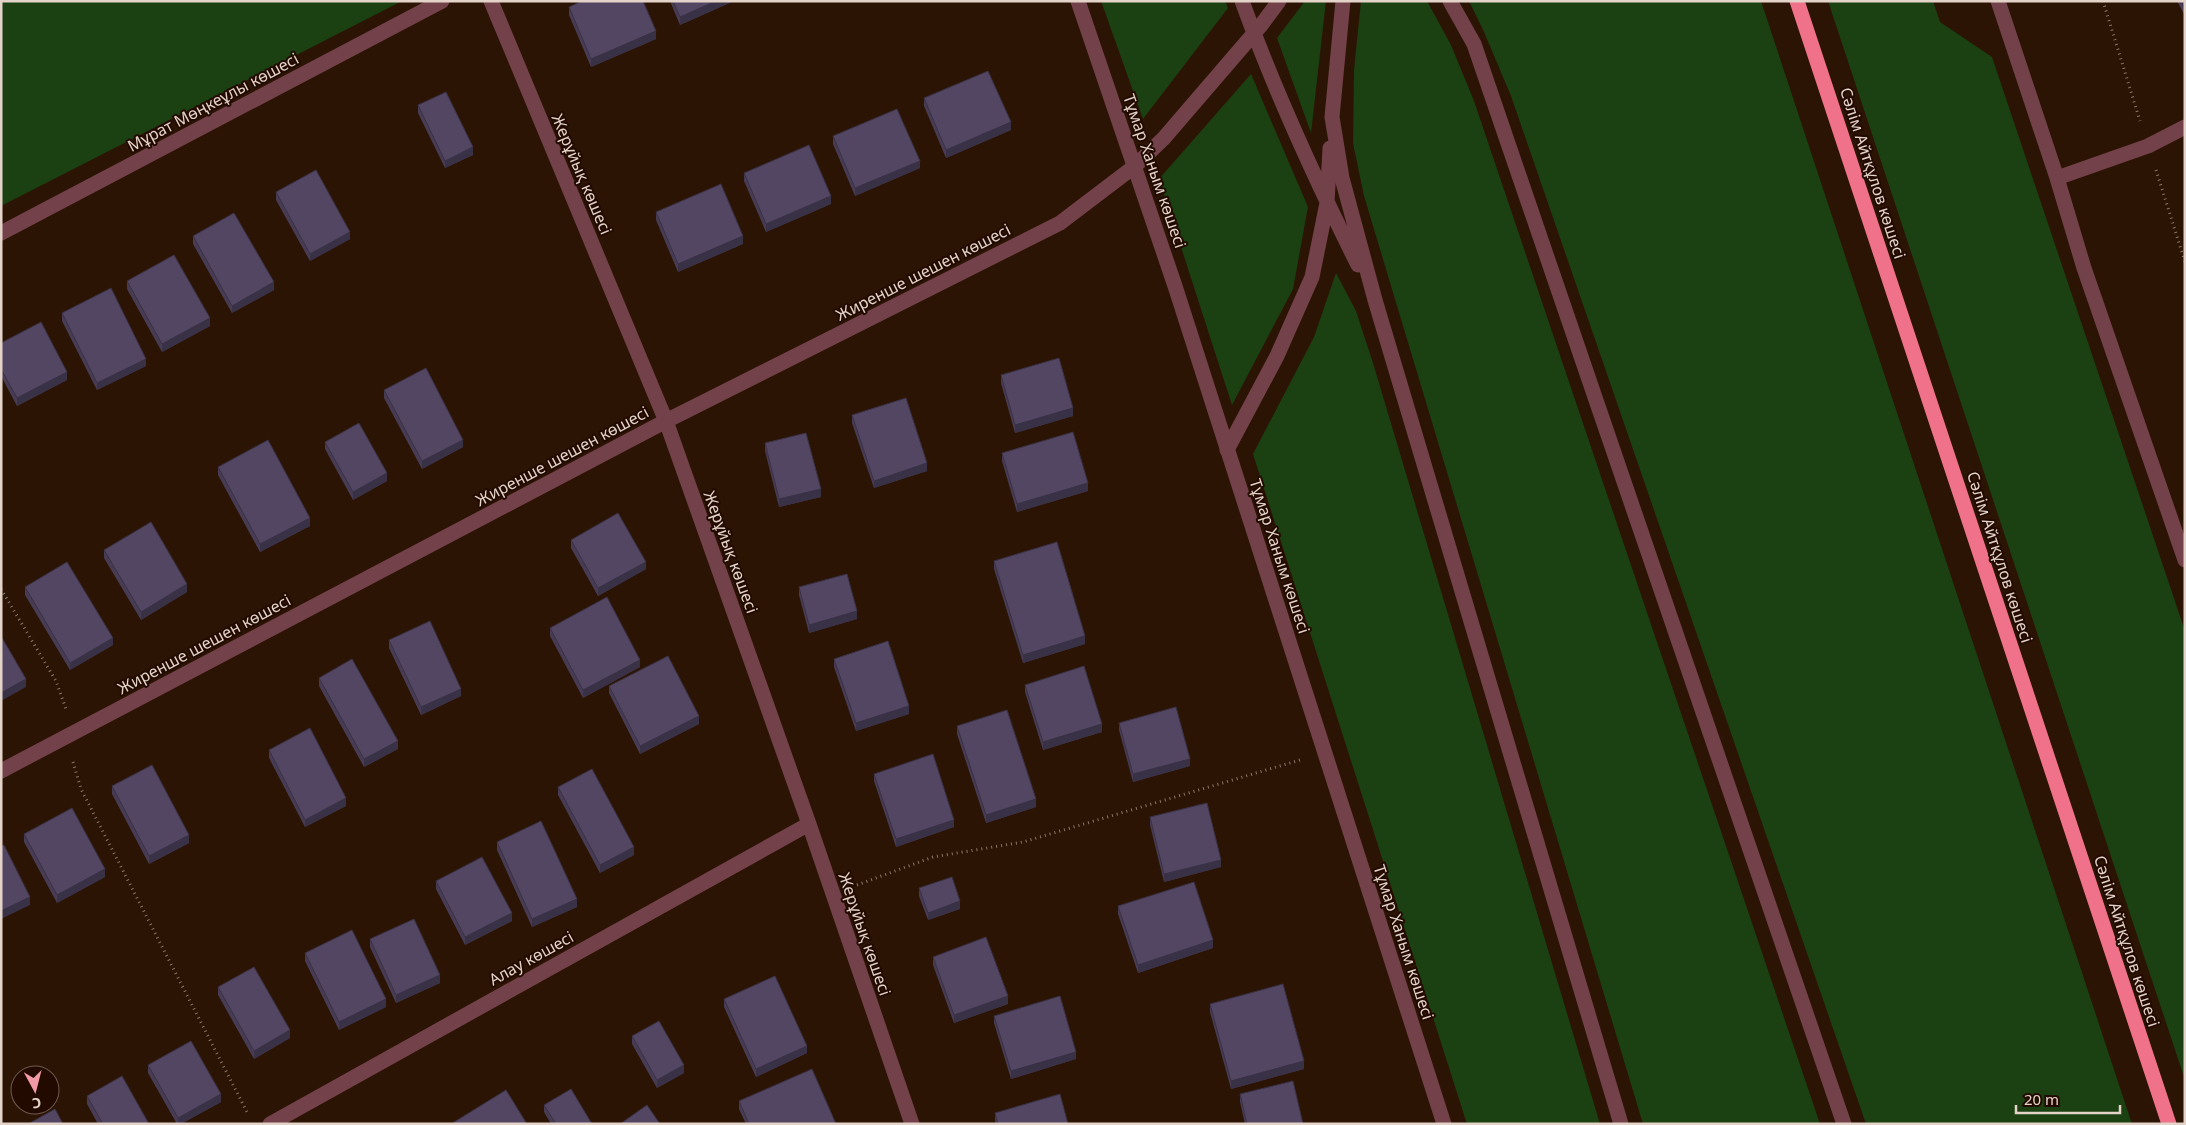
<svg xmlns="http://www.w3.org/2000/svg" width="2186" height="1125" font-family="'Noto Sans',sans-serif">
	<rect width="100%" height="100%" fill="#2c1404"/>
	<!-- green -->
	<path fill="#1b4011" d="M1,1H402L1,206Z
		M1101,1H1225L1228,8L1143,119Z
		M1305,1H1326L1311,133L1277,38Z
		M1361,1H1427L1451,45L1474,101L1820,1124H1643L1364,196L1353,143L1354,70Z
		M1469,1H1761L2132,1124H1866L1511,96L1484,32Z
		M1828,1H1933L1940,22L1992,57L2185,631V1080Z
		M1251,74L1308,207L1293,289L1232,405L1159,179Z
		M1336,273L1356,311L1373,363L1600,1124H1467L1253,454L1314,337Z"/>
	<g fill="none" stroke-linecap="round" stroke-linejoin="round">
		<!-- path -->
		<path stroke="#8a7669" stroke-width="3" stroke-dasharray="1 4" stroke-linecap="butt" d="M2103,1L2140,121
			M2156,170L2185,262
			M1,589L56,681L66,709
			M73,762L81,789L247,1112
			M857,885L933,857L1023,842L1300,760"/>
		<!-- minor -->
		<path stroke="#734149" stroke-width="15" d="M491,1L666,421L809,824L912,1124
			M1078,1L1175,286L1444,1124
			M1242,1C1275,92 1315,179 1358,265
			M1343,1L1332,117L1342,178L1375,300L1621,1124
			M1450,1L1474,44L1844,1124
			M1998,1L2057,178L2084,268L2185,560
			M2057,178L2148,146L2185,127
			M1,233L442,1
			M1227,450L1277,356L1312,277L1327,203L1330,148
			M1,771L666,421L1060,223L1135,166L1164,138L1262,24L1279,1
			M270,1124L809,824"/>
		<!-- highway -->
		<path stroke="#ef718a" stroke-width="15" d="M1797,1L2169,1124"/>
	</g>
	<!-- wall -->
	<path fill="#473c54" d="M670,1H734L680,25Z
		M2177,1H2185V16Z
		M569,7L656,39L591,67L569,15Z
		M924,98L1011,130L946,158L924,106Z
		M418,105L473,155L445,168L418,113Z
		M833,136L920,168L855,196L833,144Z
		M744,173L831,204L766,232L744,181Z
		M276,192L350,239L310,261L276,200Z
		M656,212L743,244L678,272L656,220Z
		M193,236L274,290L232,313L193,244Z
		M127,281L210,326L162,352L127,289Z
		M62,313L146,366L97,390L62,321Z
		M1,343L67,380L17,406L1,376Z
		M1001,375L1073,416L1015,433L1001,383Z
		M384,390L463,447L422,469L384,398Z
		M852,415L927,471L874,488L852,423Z
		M325,442L387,481L353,500L325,449Z
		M765,443L821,497L779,507L765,451Z
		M1002,453L1088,491L1017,512L1002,461Z
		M218,467L310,526L260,552L218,475Z
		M571,540L646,569L598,596L571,548Z
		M104,550L187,592L141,620L104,558Z
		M994,561L1085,644L1023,663L994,569Z
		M25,587L113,645L70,670L25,595Z
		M799,587L857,619L809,633L799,595Z
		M550,628L640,667L583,698L550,636Z
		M389,640L461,696L421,715L389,648Z
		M834,659L909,714L856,731L834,667Z
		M319,678L398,749L364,767L319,686Z
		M1025,685L1102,732L1043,750L1025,692Z
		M609,686L699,724L640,754L609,693Z
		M1119,723L1190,766L1133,782L1119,730Z
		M957,726L1036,807L986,823L957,734Z
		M269,750L346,806L305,827L269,758Z
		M874,774L954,827L896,847L874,781Z
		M112,786L189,843L149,864L112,794Z
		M558,787L634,855L600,873L558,795Z
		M1150,817L1221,867L1164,882L1150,825Z
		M24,834L105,877L57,903L24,842Z
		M497,842L577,907L532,927L497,850Z
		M436,881L512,921L465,945L436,889Z
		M919,888L960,909L928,920L919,896Z
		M1118,906L1213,948L1138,973L1118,914Z
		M370,939L440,983L396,1003L370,947Z
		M305,953L386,1007L339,1030L305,961Z
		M933,957L1008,1004L954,1023L933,965Z
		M218,987L290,1038L254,1059L218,995Z
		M724,999L807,1053L756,1077L724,1007Z
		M1210,1004L1304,1069L1231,1089L1210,1012Z
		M994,1016L1076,1059L1011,1079L994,1023Z
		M632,1036L684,1073L657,1088L632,1044Z
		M148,1065L221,1102L181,1124H177L148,1073Z
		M1240,1094L1303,1124H1245L1240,1102Z
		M87,1096L149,1124H98L87,1104Z
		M739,1101L836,1124H746L739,1109Z
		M544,1105L592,1124H551L544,1112Z
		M995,1113L1068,1124H996L995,1121Z"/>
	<!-- shaded-wall -->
	<path fill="#393145" d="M716,1H734L680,25V17Z
		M656,31V39L591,67V59Z
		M1011,122V130L946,158V150Z
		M473,147V155L445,168V161Z
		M920,161V168L855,196V188Z
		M831,196V204L766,232V224Z
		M350,232V239L310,261V254Z
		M743,236V244L678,272V264Z
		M274,282V290L232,313V306Z
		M210,318V326L162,352V344Z
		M146,359V366L97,390V383Z
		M67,372V380L17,406V398Z
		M1073,408V416L1015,433V425Z
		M463,440V447L422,469V461Z
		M927,463V471L874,488V481Z
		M387,473V481L353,500V492Z
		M1088,483V491L1017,512V504Z
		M821,489V497L779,507V499Z
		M310,518V526L260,552V544Z
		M646,562V569L598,596V588Z
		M187,584V592L141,620V612Z
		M857,611V619L809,633V625Z
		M1085,636V644L1023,663V655Z
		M113,638V645L70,670V663Z
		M640,660V667L583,698V690Z
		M26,679V687L1,701V693Z
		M461,689V696L421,715V707Z
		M909,706V714L856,731V723Z
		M699,716V724L640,754V746Z
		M1102,724V732L1043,750V742Z
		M398,741V749L364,767V759Z
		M1190,759V766L1133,782V774Z
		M346,798V806L305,827V820Z
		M1036,799V807L986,823V815Z
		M954,820V827L896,847V839Z
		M189,835V843L149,864V856Z
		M634,847V855L600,873V865Z
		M1221,860V867L1164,882V874Z
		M105,869V877L57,903V895Z
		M30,897V905L1,919V911Z
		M577,899V907L532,927V919Z
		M960,901V909L928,920V913Z
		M512,913V921L465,945V937Z
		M1213,940V948L1138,973V965Z
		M440,975V983L396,1003V995Z
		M1008,996V1004L954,1023V1015Z
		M386,999V1007L339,1030V1022Z
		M290,1030V1038L254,1059V1051Z
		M807,1046V1053L756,1077V1069Z
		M1076,1052V1059L1011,1079V1071Z
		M1304,1061V1069L1231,1089V1081Z
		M684,1065V1073L657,1088V1080Z
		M221,1094V1102L181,1124H178V1118Z"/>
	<!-- building -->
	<path fill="#524662" stroke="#393145" d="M582,1H643L656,31L591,59L569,7Z
		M673,1H716L680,17Z
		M2181,1H2185V9Z
		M988,71L1011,122L946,150L924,98Z
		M446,92L473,147L445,161L418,105Z
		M897,109L920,161L855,188L833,136Z
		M809,145L831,196L766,224L744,173Z
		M316,170L350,232L310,254L276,192Z
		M721,184L743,236L678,264L656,212Z
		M234,213L274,282L232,306L193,236Z
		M174,255L210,318L162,344L127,281Z
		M111,288L146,359L97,383L62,313Z
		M41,322L67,372L17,398L1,369V343Z
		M1059,358L1073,408L1015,425L1001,375Z
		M426,368L463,440L422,461L384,390Z
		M906,398L927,463L874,481L852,415Z
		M359,423L387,473L353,492L325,442Z
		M1073,432L1088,483L1017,504L1002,453Z
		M806,433L821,489L779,499L765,443Z
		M268,440L310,518L260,544L218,467Z
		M618,513L646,562L598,588L571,540Z
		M151,522L187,584L141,612L104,550Z
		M1057,542L1085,636L1023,655L994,561Z
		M67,562L113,638L70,663L25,587Z
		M847,574L857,611L809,625L799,587Z
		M607,597L640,660L583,690L550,628Z
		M430,621L461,689L421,707L389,640Z
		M1,636L26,679L1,693Z
		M888,641L909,706L856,723L834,659Z
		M668,656L699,716L640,746L609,686Z
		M352,659L398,741L364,759L319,678Z
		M1084,666L1102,724L1043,742L1025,685Z
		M1176,707L1190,759L1133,774L1119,723Z
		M1007,710L1036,799L986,815L957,726Z
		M310,728L346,798L305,820L269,750Z
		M933,754L954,820L896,839L874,774Z
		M152,765L189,835L149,856L112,786Z
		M592,769L634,847L600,865L558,787Z
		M1207,803L1221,860L1164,874L1150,817Z
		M72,808L105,869L57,895L24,834Z
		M541,821L577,899L532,919L497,842Z
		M4,845L30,897L1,911V846Z
		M482,857L512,913L465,937L436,881Z
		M952,877L960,901L928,913L919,888Z
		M1194,882L1213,940L1138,965L1118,906Z
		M414,919L440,975L396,995L370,939Z
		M352,930L386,999L339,1022L305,953Z
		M986,937L1008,996L954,1015L933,957Z
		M254,967L290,1030L254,1051L218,987Z
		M775,976L807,1046L756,1069L724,999Z
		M1283,984L1304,1061L1231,1081L1210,1004Z
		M1060,996L1076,1052L1011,1071L994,1016Z
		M659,1021L684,1065L657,1080L632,1036Z
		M191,1041L221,1094L178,1118L148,1065Z
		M812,1069L836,1124H749L739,1101Z
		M122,1076L149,1124H103L87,1096Z
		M1293,1081L1303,1124H1247L1240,1094Z
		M571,1089L592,1124H556L544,1105Z
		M506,1090L527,1124H451Z
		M1060,1094L1068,1124H998L995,1113Z
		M647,1105L660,1124H620Z
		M55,1109L63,1124H28Z"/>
	<g text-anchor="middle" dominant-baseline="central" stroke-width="4" stroke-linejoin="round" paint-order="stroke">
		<!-- street labels -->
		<g font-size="16" fill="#e4d3c9" stroke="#220a00">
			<text transform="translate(213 102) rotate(-28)">Мұрат Мөңкеұлы көшесі</text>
			<text transform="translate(1155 171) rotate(71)">Тұмар Ханым көшесі</text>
			<text transform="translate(1873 173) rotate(72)">Сәлім Айтқұлов көшесі</text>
			<text transform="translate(582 174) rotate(67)">Жерұйық көшесі</text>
			<text transform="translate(923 272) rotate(-27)">Жиренше шешен көшесі</text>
			<text transform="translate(562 456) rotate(-28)">Жиренше шешен көшесі</text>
			<text transform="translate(731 552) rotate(70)">Жерұйық көшесі</text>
			<text transform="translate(1280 556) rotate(72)">Тұмар Ханым көшесі</text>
			<text transform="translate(2000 557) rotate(72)">Сәлім Айтқұлов көшесі</text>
			<text transform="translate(204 644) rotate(-28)">Жиренше шешен көшесі</text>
			<text transform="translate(865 934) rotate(71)">Жерұйық көшесі</text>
			<text transform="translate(2127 941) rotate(72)">Сәлім Айтқұлов көшесі</text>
			<text transform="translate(1404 942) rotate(72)">Тұмар Ханым көшесі</text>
			<text transform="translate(531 958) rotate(-29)">Алау көшесі</text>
		</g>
	</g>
	<!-- border -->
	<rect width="2186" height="1125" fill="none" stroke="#e4d3c9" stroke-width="5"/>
	<!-- north arrow -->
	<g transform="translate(35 1090) rotate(173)"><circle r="24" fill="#220a00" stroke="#705a50"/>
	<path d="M0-4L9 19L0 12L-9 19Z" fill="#f39aa8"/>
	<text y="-8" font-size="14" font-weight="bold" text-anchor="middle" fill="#e4d3c9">С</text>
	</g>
	<!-- scale -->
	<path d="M2016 1105v8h104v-8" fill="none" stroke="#e4d3c9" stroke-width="2.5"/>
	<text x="2024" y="1105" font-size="15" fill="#e4d3c9" stroke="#220a00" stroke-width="4" paint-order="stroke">20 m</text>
</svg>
